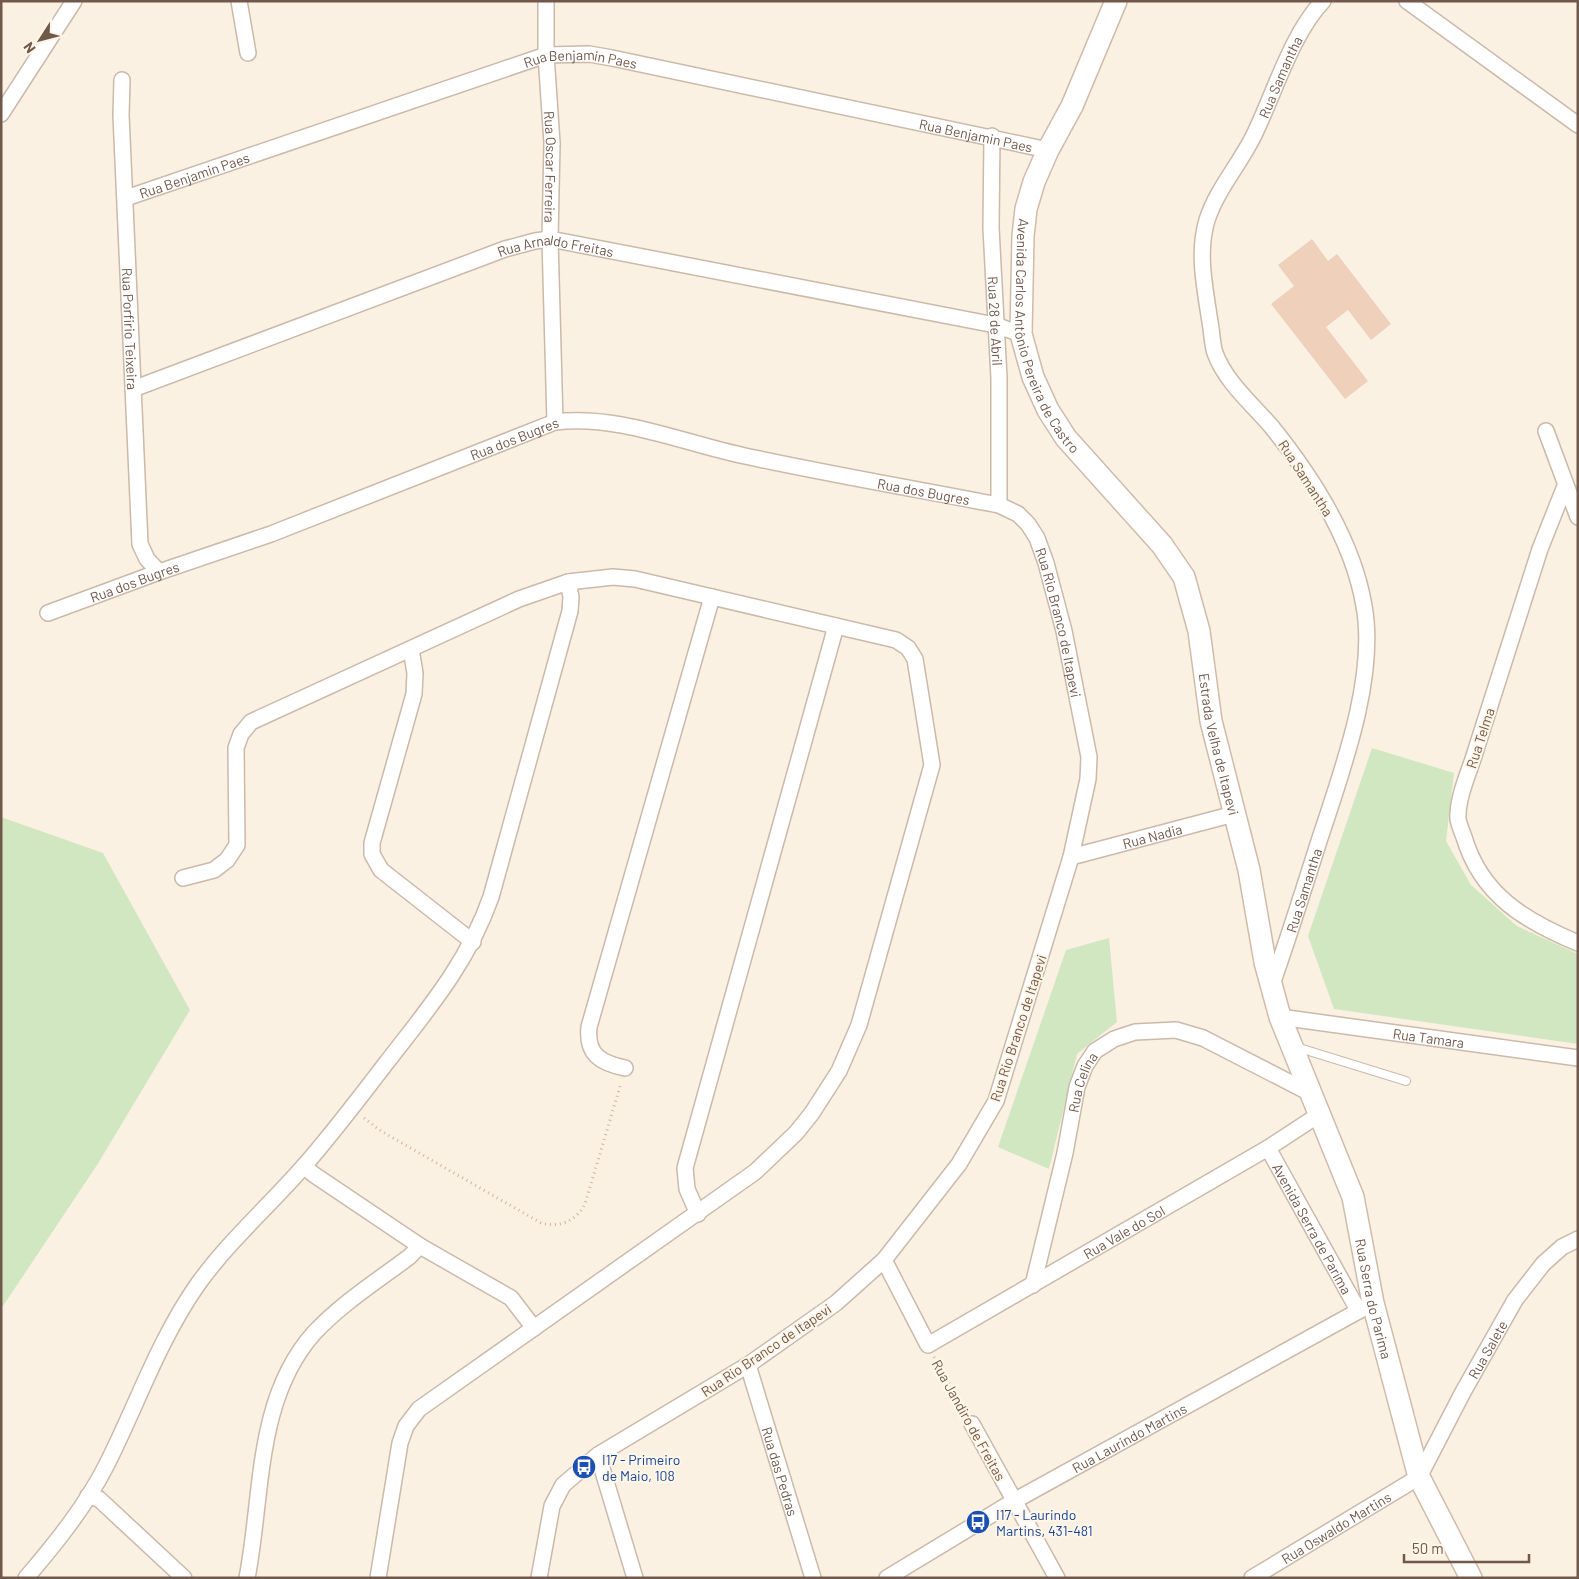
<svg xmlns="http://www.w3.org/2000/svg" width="1579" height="1579" font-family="Barlow,sans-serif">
	<rect width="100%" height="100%" fill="#fbf1e2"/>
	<!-- green -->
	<path fill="#d1e7c2" d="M1372,748L1454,773L1446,841L1471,885L1517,926L1578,954V1044L1334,1009L1308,936Z
		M1,817L103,853L190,1010L99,1162L1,1309Z
		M1109,938L1117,1022L1077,1054L1049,1169L998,1147L1066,950Z"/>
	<!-- building -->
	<path fill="#efd0bb" d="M1312,239L1328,261L1337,254L1391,324L1371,340L1348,310L1326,327L1368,381L1345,399L1271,304L1294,286L1278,265Z"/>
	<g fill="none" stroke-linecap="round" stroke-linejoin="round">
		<!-- lane casing -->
		<g stroke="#cbb9aa" stroke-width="10">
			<path id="lane" d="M1296,1047L1406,1081"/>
		</g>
		<!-- street casing -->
		<g stroke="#cbb9aa" stroke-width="18">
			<g id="street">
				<path d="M239,1L248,53"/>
				<path id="s1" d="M546,1V55L552,143L550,239L555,422"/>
				<path d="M1407,1L1578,125"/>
				<path id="s2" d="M122,80L121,115L140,544L147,559L159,572"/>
				<path d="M1,114L74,1"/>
				<path id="s3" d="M992,136L991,228L999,378V505"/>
				<path id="s4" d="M126,198L546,55L589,54L612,58L1048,150"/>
				<path id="s5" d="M133,389L505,249L535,241L550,239L995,325L1021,334"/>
				<path d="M1546,431L1578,517"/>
				<path d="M1565,486L1540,549L1473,759C1467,777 1457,800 1458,819C1459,825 1462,832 1464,837C1481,895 1525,921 1578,943"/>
				<path id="s6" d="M48,613L159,572L271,534L555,422C618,414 683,443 745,456C829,474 915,489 999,505L1018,514L1028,524L1037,538L1046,563L1064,631L1089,757L1088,779L1071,857L996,1101L959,1164L884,1260L836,1303L748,1365L598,1455L563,1485L552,1506L539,1578"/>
				<path d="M411,649L415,673L414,694L372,843V854L381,870L473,942"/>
				<path id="s7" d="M1071,857L1234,814"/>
				<path d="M183,878L214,870L227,860L237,845L236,748L241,734L251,722L519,599L568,582L613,577L635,579L896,640L908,648L915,659L932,765L859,1025L839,1071L812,1113L796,1133L755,1172L419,1409L406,1426L400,1443L378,1578"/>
				<path id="s8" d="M1271,987C1289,937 1304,888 1320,838C1342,771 1377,677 1364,606C1353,540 1313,478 1271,426C1252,404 1225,381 1215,353C1212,344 1212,332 1210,322C1205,288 1197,253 1207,220C1217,189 1240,164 1254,135C1274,94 1292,33 1323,1"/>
				<path id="s9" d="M1280,1017L1578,1058"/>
				<path d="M625,1068C601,1063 586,1055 589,1027L712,597"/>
				<path id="s10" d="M1268,1148L1358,1310"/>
				<path d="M304,1166L313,1174L420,1246L511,1298L534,1328"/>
				<path d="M698,1214L687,1189L685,1168L836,626"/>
				<path id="s11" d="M884,1260L928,1345L1268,1148L1320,1114"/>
				<path id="s12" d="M1033,1285L1065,1153L1077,1087L1085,1066L1095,1051L1114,1039L1135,1032L1176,1030L1203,1038L1310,1093"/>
				<path id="s13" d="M748,1365L813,1578"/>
				<path d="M972,1424L1057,1578"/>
				<path d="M598,1455L635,1578"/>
				<path d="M88,1496L99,1499L184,1578"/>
				<path d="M26,1578C56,1543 85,1507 106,1466C137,1405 158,1341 198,1284C229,1241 269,1206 304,1166C333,1133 360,1097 387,1062C429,1008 468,962 491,897L570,611L571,597L568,582"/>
				<path d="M247,1578C263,1496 255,1399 314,1333C341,1304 377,1281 409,1257L420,1246"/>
				<path id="s14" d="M887,1578L1014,1501L1373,1303"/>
				<path id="s15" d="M1252,1578L1419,1477L1463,1392L1515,1300L1543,1264L1562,1247L1578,1239"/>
			</g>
		</g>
		<!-- secondary casing -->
		<g stroke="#d0bbaa" stroke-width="24">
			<g id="secondary">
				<path id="s16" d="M1116,1L1072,106L1048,150L1034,182L1026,209L1023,236L1021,334L1033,377L1048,410L1066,438L1162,545L1184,577L1199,631L1211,721L1249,870L1265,962L1280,1017L1353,1197L1373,1303L1419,1477L1471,1578"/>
			</g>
		</g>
		<!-- path -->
		<path stroke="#d3b49f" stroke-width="3" stroke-dasharray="1 4" stroke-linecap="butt" d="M364,1118L381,1131L541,1223C560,1228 576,1221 585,1204L621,1083
			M934,1357L966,1412"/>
		<!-- lane -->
		<use href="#lane" stroke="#fff" stroke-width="8"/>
		<!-- street -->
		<use href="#street" stroke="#fff" stroke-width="15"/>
		<!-- secondary -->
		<use href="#secondary" stroke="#fff" stroke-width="21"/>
	</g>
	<!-- icons -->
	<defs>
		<g id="bus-disc" transform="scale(1.25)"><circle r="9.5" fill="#1a4fb4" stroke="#fef6e8"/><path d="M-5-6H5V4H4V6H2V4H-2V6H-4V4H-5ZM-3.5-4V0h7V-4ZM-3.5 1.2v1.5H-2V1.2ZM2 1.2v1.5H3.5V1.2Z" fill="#fff"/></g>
	</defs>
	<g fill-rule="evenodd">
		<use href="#bus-disc" x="584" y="1467"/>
		<use href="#bus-disc" x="978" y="1522"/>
	</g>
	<g text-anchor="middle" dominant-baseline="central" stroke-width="4" stroke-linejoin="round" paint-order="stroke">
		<!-- street labels -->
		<g font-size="14" fill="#71584a" stroke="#fef6e8">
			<text stroke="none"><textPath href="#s4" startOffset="478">Rua Benjamin Paes</textPath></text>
			<text stroke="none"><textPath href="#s8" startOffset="988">Rua Samantha</textPath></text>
			<text stroke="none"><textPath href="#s4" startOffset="882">Rua Benjamin Paes</textPath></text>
			<text stroke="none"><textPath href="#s1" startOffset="166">Rua Oscar Ferreira</textPath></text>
			<text stroke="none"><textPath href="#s4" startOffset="72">Rua Benjamin Paes</textPath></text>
			<text stroke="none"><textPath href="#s5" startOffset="449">Rua Arnaldo Freitas</textPath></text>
			<text stroke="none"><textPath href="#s3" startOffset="185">Rua 28 de Abril</textPath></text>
			<text stroke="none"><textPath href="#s2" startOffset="249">Rua Porfirio Teixeira</textPath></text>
			<text stroke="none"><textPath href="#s16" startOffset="360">Avenida Carlos Antônio Pereira de Castro</textPath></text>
			<text stroke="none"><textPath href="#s6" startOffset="498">Rua dos Bugres</textPath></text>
			<text transform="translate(1306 478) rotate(57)">Rua Samantha</text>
			<text stroke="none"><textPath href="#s6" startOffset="918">Rua dos Bugres</textPath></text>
			<text stroke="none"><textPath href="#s6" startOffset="92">Rua dos Bugres</textPath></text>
			<text stroke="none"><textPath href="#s6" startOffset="1134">Rua Rio Branco de Itapevi</textPath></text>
			<text transform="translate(1480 738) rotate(-72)">Rua Telma</text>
			<text stroke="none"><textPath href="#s16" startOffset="820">Estrada Velha de Itapevi</textPath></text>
			<text stroke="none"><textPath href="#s7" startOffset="84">Rua Nadia</textPath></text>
			<text stroke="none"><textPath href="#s8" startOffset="102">Rua Samantha</textPath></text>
			<text transform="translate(1018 1028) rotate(-72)">Rua Rio Branco de Itapevi</text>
			<text stroke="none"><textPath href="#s9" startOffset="150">Rua Tamara</textPath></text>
			<text stroke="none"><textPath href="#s12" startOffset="209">Rua Celina</textPath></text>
			<text stroke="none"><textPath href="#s10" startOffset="92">Avenida Serra de Parima</textPath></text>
			<text stroke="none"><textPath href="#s11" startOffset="322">Rua Vale do Sol</textPath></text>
			<text stroke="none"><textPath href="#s16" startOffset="1398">Rua Serra do Parima</textPath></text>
			<text stroke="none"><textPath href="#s15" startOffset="340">Rua Salete</textPath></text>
			<text transform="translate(766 1350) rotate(-34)">Rua Rio Branco de Itapevi</text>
			<text transform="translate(969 1420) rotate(61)">Rua Jandiro de Freitas</text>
			<text stroke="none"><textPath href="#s14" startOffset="280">Rua Laurindo Martins</textPath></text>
			<text stroke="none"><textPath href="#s13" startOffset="111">Rua das Pedras</textPath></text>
			<text stroke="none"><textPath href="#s15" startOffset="98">Rua Oswaldo Martins</textPath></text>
		</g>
		<!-- transit labels -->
		<g font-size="14" fill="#164399" stroke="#fef6e8" text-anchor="start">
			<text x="602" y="1459">I17 - Primeiro<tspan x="602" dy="16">de Maio, 108</tspan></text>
			<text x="996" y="1514">I17 - Laurindo<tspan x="996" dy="16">Martins, 431-481</tspan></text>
		</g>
	</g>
	<!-- border -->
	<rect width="1579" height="1579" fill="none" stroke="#71584a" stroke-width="5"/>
	<!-- north arrow -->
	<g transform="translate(40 40) rotate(234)" stroke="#fef6e8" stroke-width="4" paint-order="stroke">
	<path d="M0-4L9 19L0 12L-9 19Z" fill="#71584a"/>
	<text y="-8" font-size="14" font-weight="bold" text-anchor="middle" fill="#71584a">N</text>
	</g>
	<!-- scale -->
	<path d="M1404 1554v8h125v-8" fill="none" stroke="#71584a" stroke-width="2.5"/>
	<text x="1412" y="1554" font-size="15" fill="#71584a" stroke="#fef6e8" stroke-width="4" paint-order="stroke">50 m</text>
</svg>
